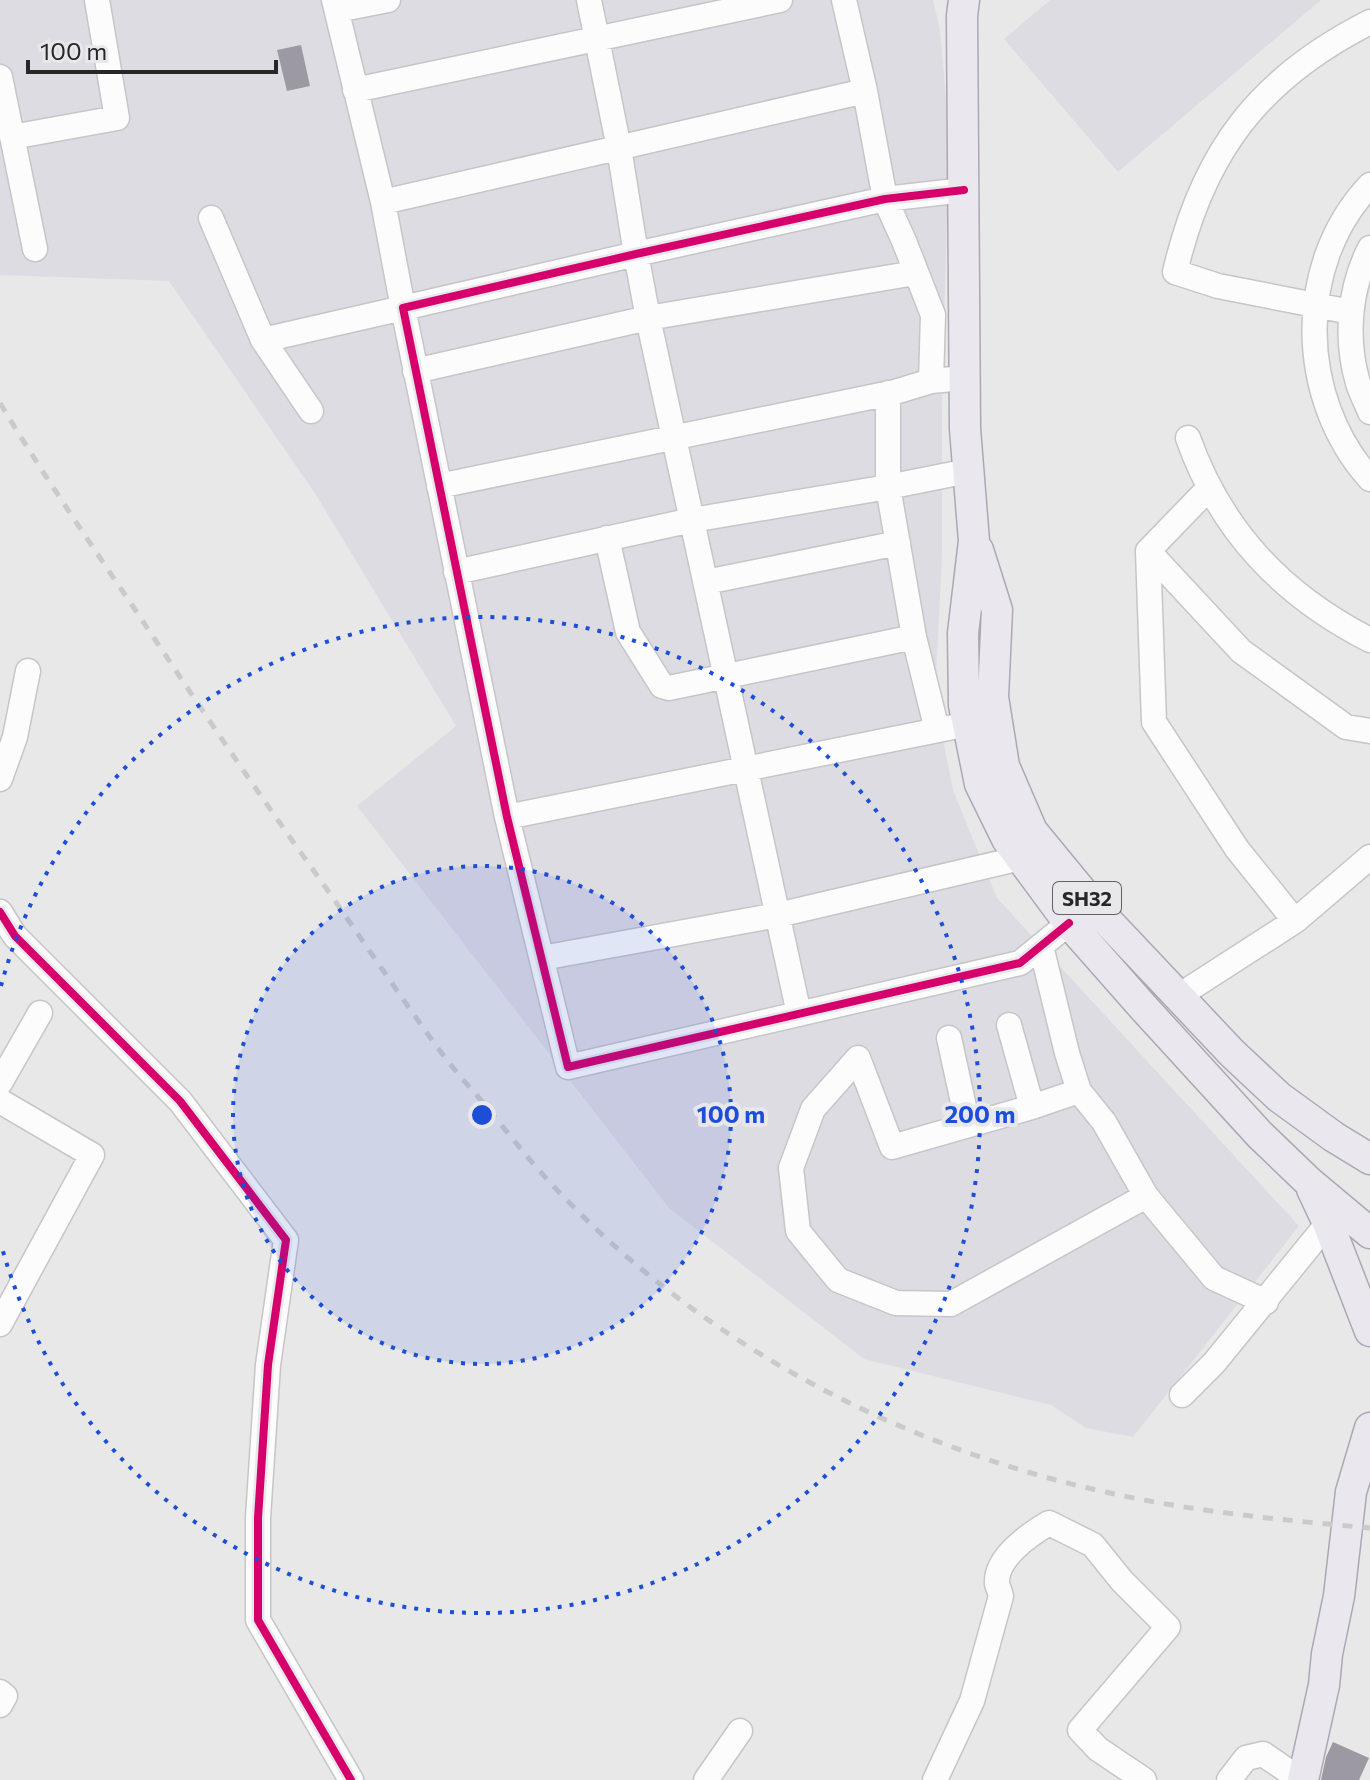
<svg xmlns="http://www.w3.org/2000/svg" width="1370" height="1780" font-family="Commissioner,sans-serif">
	<rect width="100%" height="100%" fill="#e8e8e9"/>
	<!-- built -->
	<path fill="#dedce3" d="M0,0H933L940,30L949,133L942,407V557L935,698L953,790L997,898L1299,1226L1133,1437L1086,1428L1051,1405L864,1359L669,1208L357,806L456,726L316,495L169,281L0,275Z
		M1050,0H1321L1118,172L1004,39Z"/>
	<!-- building -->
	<path fill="#9c99a2" d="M301,45L310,86L287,91L277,50Z
		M1333,1742L1369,1758L1359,1780H1321L1326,1757Z"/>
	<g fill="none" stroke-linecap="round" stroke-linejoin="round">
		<!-- minor casing -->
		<g stroke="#c6c5c7" stroke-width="27">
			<path id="minor" d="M589,0L619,148L636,254L648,318L799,1014
				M844,0L865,91L885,199L904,241L933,315L931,381
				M337,10L388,0
				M0,77L35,249
				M355,90L780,0
				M12,137L117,118L97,0
				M1370,185C1294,265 1298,399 1370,479
				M964,190L885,199L636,254L403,308L507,817L568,1067L1020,963L1069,923
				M383,202L865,91
				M211,218L263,340L311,411
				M1370,248C1349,289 1345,339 1358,383C1361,393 1366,402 1370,412
				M1351,312L1218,286L1175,272C1203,152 1259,78 1370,22
				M263,340L403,308L383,202L334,0
				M415,371L648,318L915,273
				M888,393V487L914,637L937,730
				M1188,438C1221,531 1282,595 1370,640
				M439,486L895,392L931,381L964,378
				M1209,488L1148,551L1154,722L1237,849L1295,921L1370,857
				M607,538L628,632L662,686L669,688L914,637
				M1148,551L1241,651L1346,727L1370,731
				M456,572L692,520L888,487L968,471
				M706,582L898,543
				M0,779L15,737L28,671
				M507,817L968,724
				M0,912L15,936L180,1101L286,1240L268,1365L258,1518V1620L351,1780
				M1041,946L1067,1053L1079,1091L1104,1122L1146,1196L1214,1278L1266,1302
				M542,958L778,915L1021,858
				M1177,997L1295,921
				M1009,1025L1032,1107
				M949,1038L968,1125
				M0,1083L40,1013
				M1079,1091L1032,1107L892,1147L858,1058L813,1109L791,1168L798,1231L838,1280L896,1303L951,1304L1146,1196
				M0,1101L92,1155L0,1324
				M1182,1395L1214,1363L1328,1223
				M0,1692L5,1696L0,1705
				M706,1780L740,1731
				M935,1780L972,1701L1001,1596C1001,1594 997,1585 997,1584C995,1558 1030,1534 1049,1523L1093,1545L1122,1581L1168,1627L1080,1730L1098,1749L1144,1780
				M1229,1780L1246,1758L1263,1754L1301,1780"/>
		</g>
		<!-- major casing -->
		<g stroke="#aba8b3" stroke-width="33">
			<path id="major" d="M964,0L962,16L965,429L974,541L963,633L964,705L980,784L1007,839L1069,923L1143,1007L1260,1135L1309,1182L1370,1233
				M978,550L997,610L993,697L1004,766L1032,831L1097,910L1232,1053L1279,1097L1334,1137L1370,1159
				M1312,1189L1328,1223L1370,1331
				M1303,1780L1324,1685L1327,1654L1339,1596L1351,1492L1370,1428"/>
		</g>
		<!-- minor -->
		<use href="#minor" stroke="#fcfcfc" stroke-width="24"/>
		<!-- major -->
		<use href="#major" stroke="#eae8ee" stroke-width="30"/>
		<!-- rail -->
		<path stroke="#cbcacb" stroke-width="5" stroke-dasharray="10 10" stroke-linecap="butt" d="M0,403C48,483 102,560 154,638C208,719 262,799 319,878C357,932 393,986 432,1040C448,1063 467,1084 485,1105C509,1134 532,1164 558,1191C705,1346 902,1448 1110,1493C1195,1512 1283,1520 1370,1528"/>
		<!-- cycleway casing -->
		<g stroke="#e8e7ea" stroke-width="13">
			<path id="cycleway" d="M964,190L885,199L636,254L403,308L507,817L568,1067L1020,963L1069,923
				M0,912L15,936L180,1101L286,1240L268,1365L258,1518V1620L351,1780"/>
		</g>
		<!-- cycleway -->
		<use href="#cycleway" stroke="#d6006c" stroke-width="8"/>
	</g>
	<!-- distance rings -->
	<circle cx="482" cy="1115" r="249" fill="#1d4ed8" fill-opacity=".12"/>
	<g fill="none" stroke="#1d4ed8" stroke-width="4" stroke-dasharray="4 8">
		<circle cx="482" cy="1115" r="249"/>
		<path d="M1 986A498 498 0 1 1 1 1244"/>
	</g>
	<g text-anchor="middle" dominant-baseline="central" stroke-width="8" stroke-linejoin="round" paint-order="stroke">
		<!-- shield labels -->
		<rect fill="#e8e7ea" stroke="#616162" stroke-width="2" x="1053" y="882" width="68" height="32" rx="6"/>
		<g font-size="20" font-weight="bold" fill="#272728">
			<text x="1087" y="898">SH32</text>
		</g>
	</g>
	<circle cx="482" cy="1115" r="12" fill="#1d4ed8" stroke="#e8e7ea" stroke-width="4"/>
	<g font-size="24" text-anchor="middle" font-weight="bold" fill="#1d4ed8" stroke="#e8e7ea" stroke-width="8" stroke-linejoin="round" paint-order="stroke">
		<text x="731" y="1123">100 m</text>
		<text x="980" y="1123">200 m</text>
	</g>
	<!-- scale -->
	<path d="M28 60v12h248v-12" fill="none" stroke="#272728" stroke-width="4"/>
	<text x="40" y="60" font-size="24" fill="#272728" stroke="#e8e7ea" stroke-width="6" paint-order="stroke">100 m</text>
</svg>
